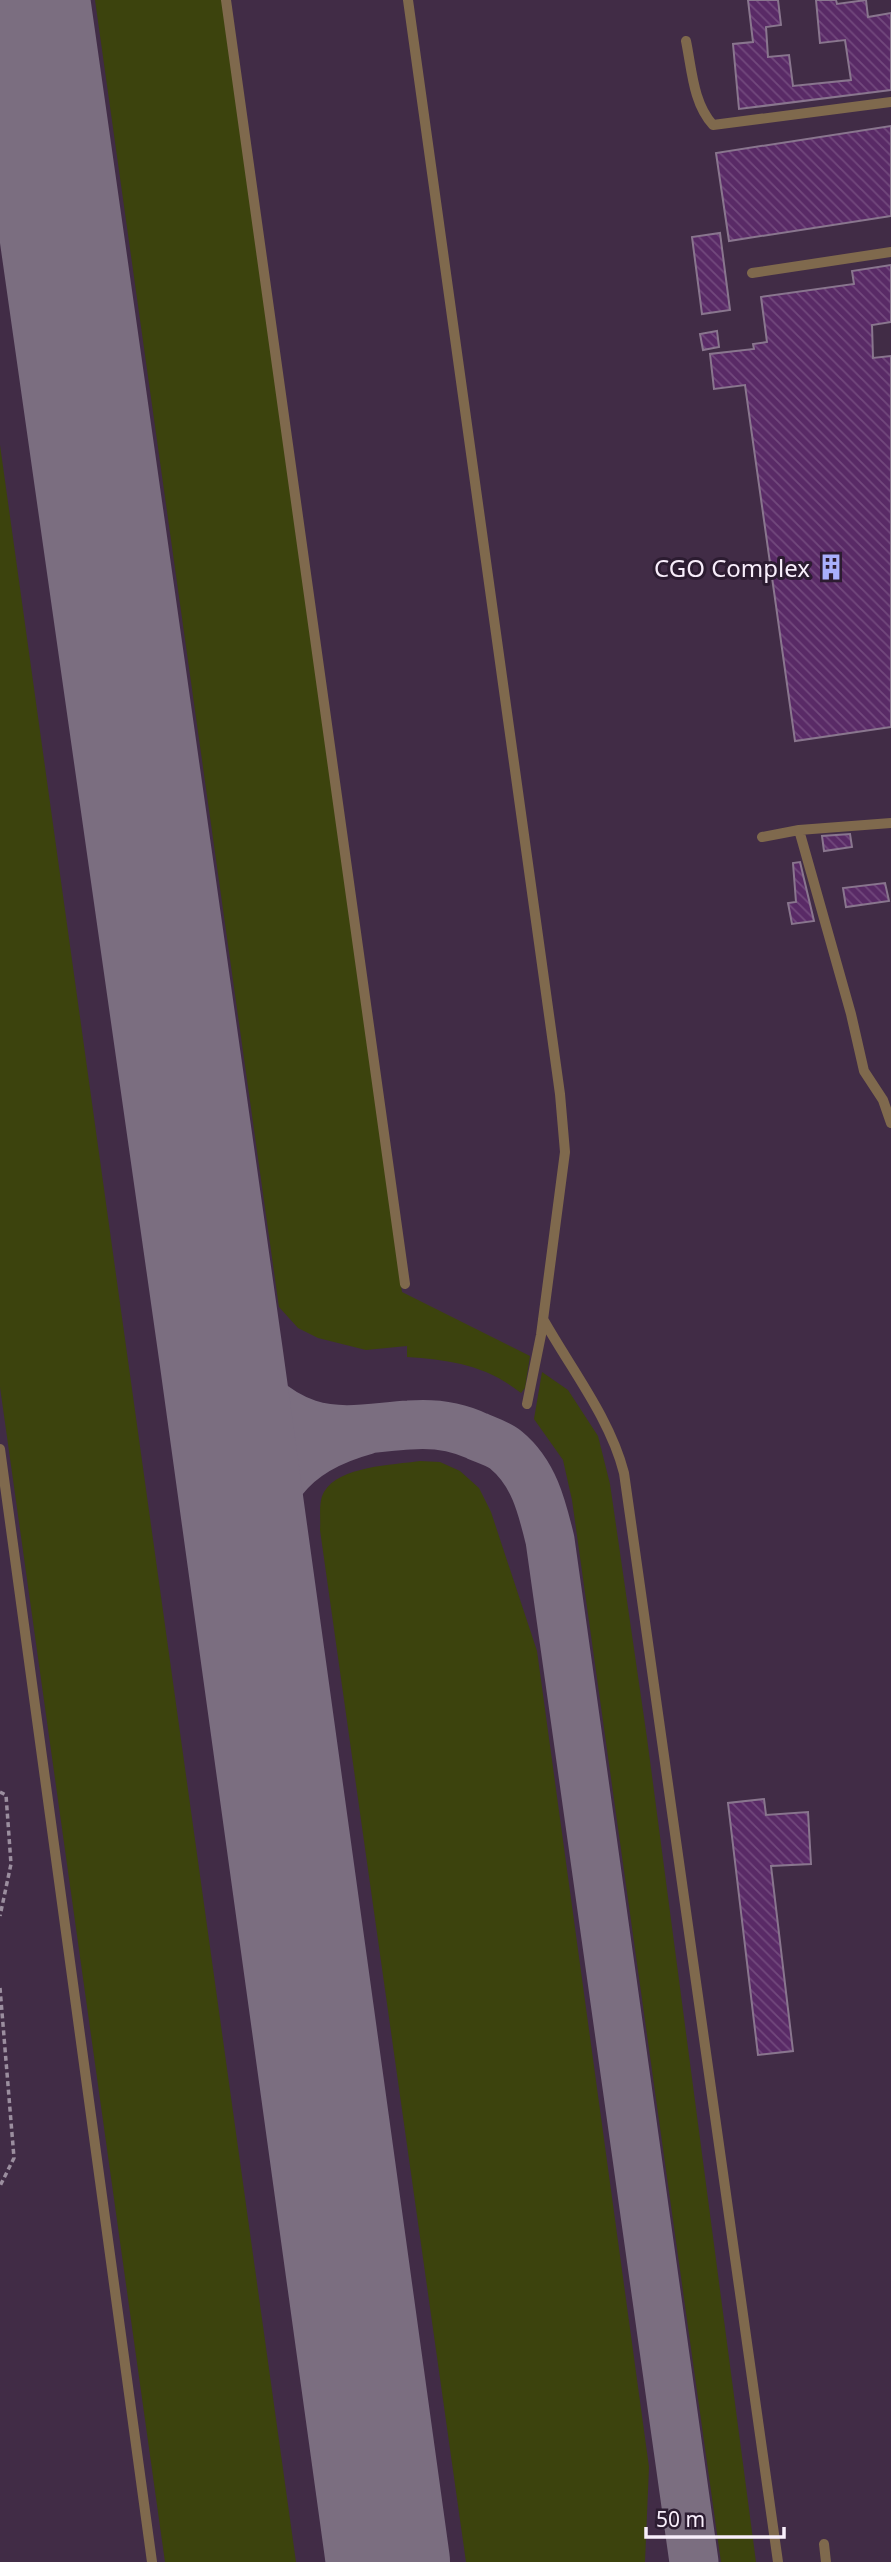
<svg xmlns="http://www.w3.org/2000/svg" width="891" height="2562" font-family="'Noto Sans',sans-serif">
	<defs>
		<pattern id="building-back-hatch" width="6" height="6" patternUnits="userSpaceOnUse" patternTransform="scale(1.75)"><rect width="6" height="6" fill="#592a66"/><path d="M-1 5l2 2M0 0l6 6M5-1l2 2" fill="none" stroke="#72497d"/></pattern>
	</defs>
	<rect width="100%" height="100%" fill="#36263b"/>
	<!-- built -->
	<path fill="#412c46" d="M0,0H891V2562H0Z"/>
	<!-- green -->
	<path fill="#3c430d" d="M95,0H225L402,1292L530,1356L525,1388L521,1393C486,1365 450,1360 407,1357V1346L366,1350L318,1338L298,1328L279,1307Z
		M0,445L296,2562H165L0,1387Z
		M542,1372L568,1390L598,1436L610,1484L647,1738L756,2562H721L572,1500L563,1460L534,1419Z
		M420,1461L440,1462L460,1471L479,1488L491,1512L537,1651L649,2467L645,2562H466L320,1530C321,1519 318,1502 324,1492C339,1466 393,1465 420,1461Z"/>
	<g fill="none" stroke-linecap="round" stroke-linejoin="round">
		<!-- taxiway -->
		<path stroke="#7b6e80" stroke-width="49" d="M221,1355C246,1383 272,1412 308,1424C343,1435 375,1427 409,1425C433,1423 456,1426 477,1436C486,1440 499,1444 506,1450C534,1473 542,1507 550,1540L694,2562
			M251,1573C262,1495 285,1452 366,1430"/>
		<!-- runway -->
		<path stroke="#7b6e80" stroke-width="124" d="M28,0L221,1355L388,2562"/>
	</g>
	<!-- building -->
	<path fill="url(#building-back-hatch)" stroke="#89768e" stroke-width="2" d="M748,0H778L781,25L766,27L768,57L789,55L793,86L851,80L845,40L820,43L816,0H836L837,4L866,0L868,17L891,13V90L739,109L733,44L753,42Z
		M891,126V216L729,241L716,153Z
		M720,233L730,310L702,314L692,237Z
		M891,265V322L872,325L873,358L891,356V727L795,741L745,385L714,389L710,354L754,349L753,344L767,342L761,297L854,284L852,271Z
		M717,331L719,347L703,350L700,334Z
		M850,834L852,847L824,851L822,836Z
		M800,862L814,921L792,924L788,903L796,902L793,863Z
		M885,883L889,901L846,907L843,888Z
		M764,1799L766,1815L808,1812L811,1864L771,1866L793,2051L758,2055L728,1803Z"/>
	<g fill="none" stroke-linecap="round" stroke-linejoin="round">
		<!-- path -->
		<path stroke="#9b8e9f" stroke-width="3.5" stroke-dasharray="5 3.5" stroke-linecap="butt" d="M0,1792L6,1795L11,1864L0,1916
			M0,1988L14,2158L0,2186"/>
		<!-- service -->
		<path stroke="#7f694d" stroke-width="10" d="M226,0L405,1284
			M408,0L560,1094L565,1152L541,1335L527,1404
			M686,41C692,70 693,103 713,125L891,102
			M752,273L891,252
			M799,830L851,1014L864,1071L883,1100L891,1123
			M762,837L799,830L891,823
			M543,1319C571,1369 610,1418 624,1473L778,2562
			M0,1449L152,2562
			M824,2544L826,2562"/>
	</g>
	<!-- icons -->
	<defs>
		<g id="building-bare" transform="scale(2.1)"><path d="M-4-6H4V6H1V3H-1V6H-4ZM-2.5-4.3h1.7v1.8h-1.7ZM.8-4.3h1.7v1.8H.8ZM-2.5-1h1.7V.8h-1.7ZM.8-1h1.7V.8H.8Z" fill="#a9b0fc" stroke="#2c1c31" stroke-width="2.5" paint-order="stroke"/></g>
	</defs>
	<g fill-rule="evenodd">
		<use href="#building-bare" x="831" y="567"/>
	</g>
	<g text-anchor="middle" dominant-baseline="central" stroke-width="6" stroke-linejoin="round" paint-order="stroke">
		<!-- poi labels -->
		<g font-size="24" fill="#f8eefb" stroke="#2c1c31" text-anchor="end">
			<text x="810" y="567">CGO Complex</text>
		</g>
	</g>
	<!-- scale -->
	<path d="M646 2527v10h138v-10" fill="none" stroke="#f8eefb" stroke-width="3.5"/>
	<text x="656" y="2527" font-size="21" fill="#f8eefb" stroke="#2c1c31" stroke-width="5" paint-order="stroke">50 m</text>
</svg>
